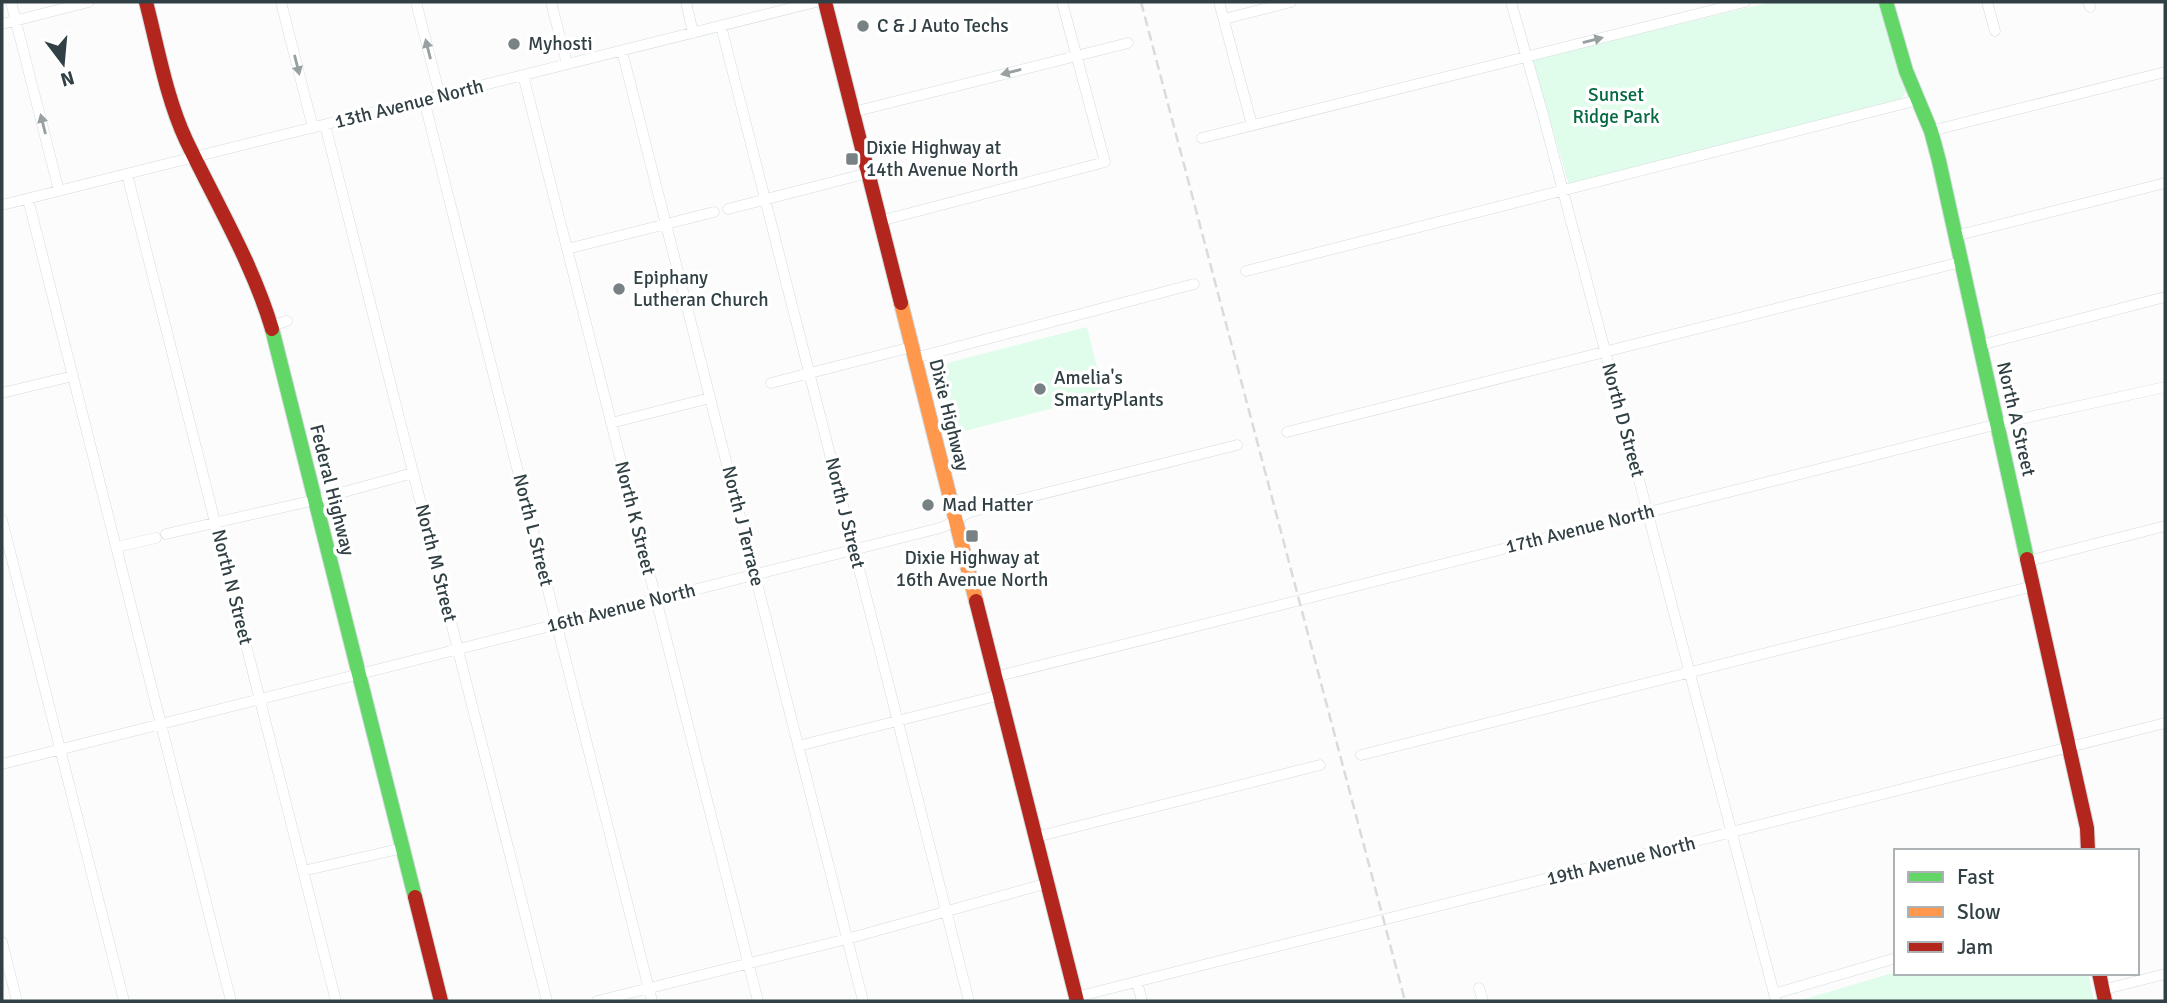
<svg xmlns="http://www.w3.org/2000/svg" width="2167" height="1003" font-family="Signika,sans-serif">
	<rect width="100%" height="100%" fill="#fcfcfc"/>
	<!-- green -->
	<path fill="#e0fdec" d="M1771,2H1882L1907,90L1901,100L1569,185L1532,60Z
		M1087,327L1104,395L953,434L935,366Z
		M1896,972L2088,973L2094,1001H1798Z"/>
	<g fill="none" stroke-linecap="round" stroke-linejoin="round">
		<!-- street casing -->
		<g stroke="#d3dcdd" stroke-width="11">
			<path id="street" d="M11,2L59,191
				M281,2L313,128
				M416,2L440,96
				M551,2L567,64
				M686,2L693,33
				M1219,2L1252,125
				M1511,2L1542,111L1776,1001
				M1987,2L1995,31
				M2088,2L2090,7
				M1224,19L1291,2
				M2,24L89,2
				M721,26L969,1001
				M622,51L863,1001
				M523,75L758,1001
				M424,100L652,1001
				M853,112L1128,43
				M325,125L547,1001
				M1931,131L2165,72
				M1202,138L1745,2
				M127,174L336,1001
				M28,199L231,1001
				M2,205L816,2
				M728,209L868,173
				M880,221L1105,162L1062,2
				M1955,236L2165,183
				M567,249L714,212
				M1246,271L1918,100
				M271,326L287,321
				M1980,345L2165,297
				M915,358L1194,284
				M771,383L912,347
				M2,393L73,376
				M611,423L710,398
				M1287,432L1961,262
				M2,520L124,1001
				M166,534L315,500L413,473
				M116,547L156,538
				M2028,561L2165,526
				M995,677L1998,424L2165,387
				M798,746L1000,695
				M1361,755L2033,586
				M2,764L936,529L945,526L970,512L1237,445
				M1036,837L1320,765
				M303,871L403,848
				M2,942L17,1001
				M1137,982L1142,1001
				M1479,988L1483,1001
				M2102,990L2165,974
				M1774,994L1896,958
				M1076,997L2165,723
				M597,1001L847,939L1048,883"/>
		</g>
		<!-- fast casing -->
		<g stroke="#d3dcdd" stroke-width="16">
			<path id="fast" d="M1886,2L1906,71L1931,131L1939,161L2027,559
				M272,329L415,897"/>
		</g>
		<!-- slow casing -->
		<g stroke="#d3dcdd" stroke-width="16">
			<path id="slow" d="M901,303L976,601"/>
		</g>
		<!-- jam casing -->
		<g stroke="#d3dcdd" stroke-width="16">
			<path id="jam" d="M146,2C158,48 166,97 186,140C216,203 252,262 272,329
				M825,2L901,303
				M2027,559L2087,828L2088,851
				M976,601L1077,1001
				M415,897L441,1001
				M2099,973L2105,1001"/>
		</g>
		<!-- street -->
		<use href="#street" stroke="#fff" stroke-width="10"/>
		<!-- fast -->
		<use href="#fast" stroke="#63d668" stroke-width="14"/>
		<!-- slow -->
		<use href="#slow" stroke="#ff974d" stroke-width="14"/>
		<!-- jam -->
		<use href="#jam" stroke="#b3261e" stroke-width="14"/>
		<!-- rail -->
		<path stroke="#dadbdc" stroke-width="2.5" stroke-dasharray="10 5" stroke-linecap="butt" d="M1141,2L1405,1001"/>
	</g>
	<!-- one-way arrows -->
	<defs><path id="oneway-solid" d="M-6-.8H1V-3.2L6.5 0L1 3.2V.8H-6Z" transform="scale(1.75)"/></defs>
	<g fill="#98a0a2">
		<use href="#oneway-solid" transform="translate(1593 40) rotate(-14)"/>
		<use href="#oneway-solid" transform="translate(428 49) rotate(-104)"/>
		<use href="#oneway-solid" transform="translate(297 65) rotate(76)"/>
		<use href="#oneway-solid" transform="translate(1011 72) rotate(166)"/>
		<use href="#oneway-solid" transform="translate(43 124) rotate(-104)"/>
	</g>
	<!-- markers -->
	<g fill="#788284" stroke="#fff" stroke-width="2.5">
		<circle cx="863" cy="26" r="7"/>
		<circle cx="514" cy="44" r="7"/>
		<rect x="845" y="152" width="14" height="14" rx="3.5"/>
		<circle cx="619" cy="289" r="7"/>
		<circle cx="1040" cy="389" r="7"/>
		<circle cx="928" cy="505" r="7"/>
		<rect x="965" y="529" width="14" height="14" rx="3.5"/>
	</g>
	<g text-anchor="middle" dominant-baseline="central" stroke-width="7" stroke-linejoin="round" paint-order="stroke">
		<!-- poi labels -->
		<g font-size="19" fill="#314044" stroke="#fff" text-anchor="start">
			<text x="877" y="26">C &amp; J Auto Techs</text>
			<text x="528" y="44">Myhosti</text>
			<text x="866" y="148">Dixie Highway at<tspan x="866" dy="22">14th Avenue North</tspan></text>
			<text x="633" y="278">Epiphany<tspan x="633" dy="22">Lutheran Church</tspan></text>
			<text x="1054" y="378">Amelia's<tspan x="1054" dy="22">SmartyPlants</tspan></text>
			<text x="942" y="505">Mad Hatter</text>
			<text x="972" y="558" text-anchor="middle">Dixie Highway at<tspan x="972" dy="22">16th Avenue North</tspan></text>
		</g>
		<!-- park labels -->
		<g font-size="19" fill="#036941" stroke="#fff">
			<text x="1616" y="95">Sunset<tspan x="1616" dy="22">Ridge Park</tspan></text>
		</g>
		<!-- street labels -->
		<g font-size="19" fill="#314044" stroke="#fff">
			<text transform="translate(409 104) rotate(-14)">13th Avenue North</text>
			<text transform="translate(949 415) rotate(76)">Dixie Highway</text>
			<text transform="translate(2016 419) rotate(77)">North A Street</text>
			<text transform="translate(1623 420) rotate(75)">North D Street</text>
			<text transform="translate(332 490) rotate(76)">Federal Highway</text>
			<text transform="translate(845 513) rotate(76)">North J Street</text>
			<text transform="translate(635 518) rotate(76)">North K Street</text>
			<text transform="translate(743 526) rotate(76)">North J Terrace</text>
			<text transform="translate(1580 529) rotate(-14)">17th Avenue North</text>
			<text transform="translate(533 530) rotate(76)">North L Street</text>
			<text transform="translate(436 563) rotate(76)">North M Street</text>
			<text transform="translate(232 587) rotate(76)">North N Street</text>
			<text transform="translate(621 608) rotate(-14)">16th Avenue North</text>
			<text transform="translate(1621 861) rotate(-14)">19th Avenue North</text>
		</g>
	</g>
	<!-- border -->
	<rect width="2167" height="1003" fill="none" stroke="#314044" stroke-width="7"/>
	<!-- legend -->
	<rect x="1894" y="849" width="245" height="126" fill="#ffffff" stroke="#adb3b4" stroke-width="2"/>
	<rect x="1908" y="872" width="35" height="10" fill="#63d668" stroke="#adb3b4" stroke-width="2"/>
	<text x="1957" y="884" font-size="21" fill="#314044">Fast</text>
	<rect x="1908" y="907" width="35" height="10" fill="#ff974d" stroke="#adb3b4" stroke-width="2"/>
	<text x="1957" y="919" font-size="21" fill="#314044">Slow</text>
	<rect x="1908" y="942" width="35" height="10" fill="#b3261e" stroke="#adb3b4" stroke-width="2"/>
	<text x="1957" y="954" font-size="21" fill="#314044">Jam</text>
	<!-- north arrow -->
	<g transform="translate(63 63) rotate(164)" stroke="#ffffff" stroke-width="5" paint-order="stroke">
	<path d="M0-5L12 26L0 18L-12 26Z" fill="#314044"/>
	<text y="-10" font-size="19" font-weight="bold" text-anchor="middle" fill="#314044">N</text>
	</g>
</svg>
